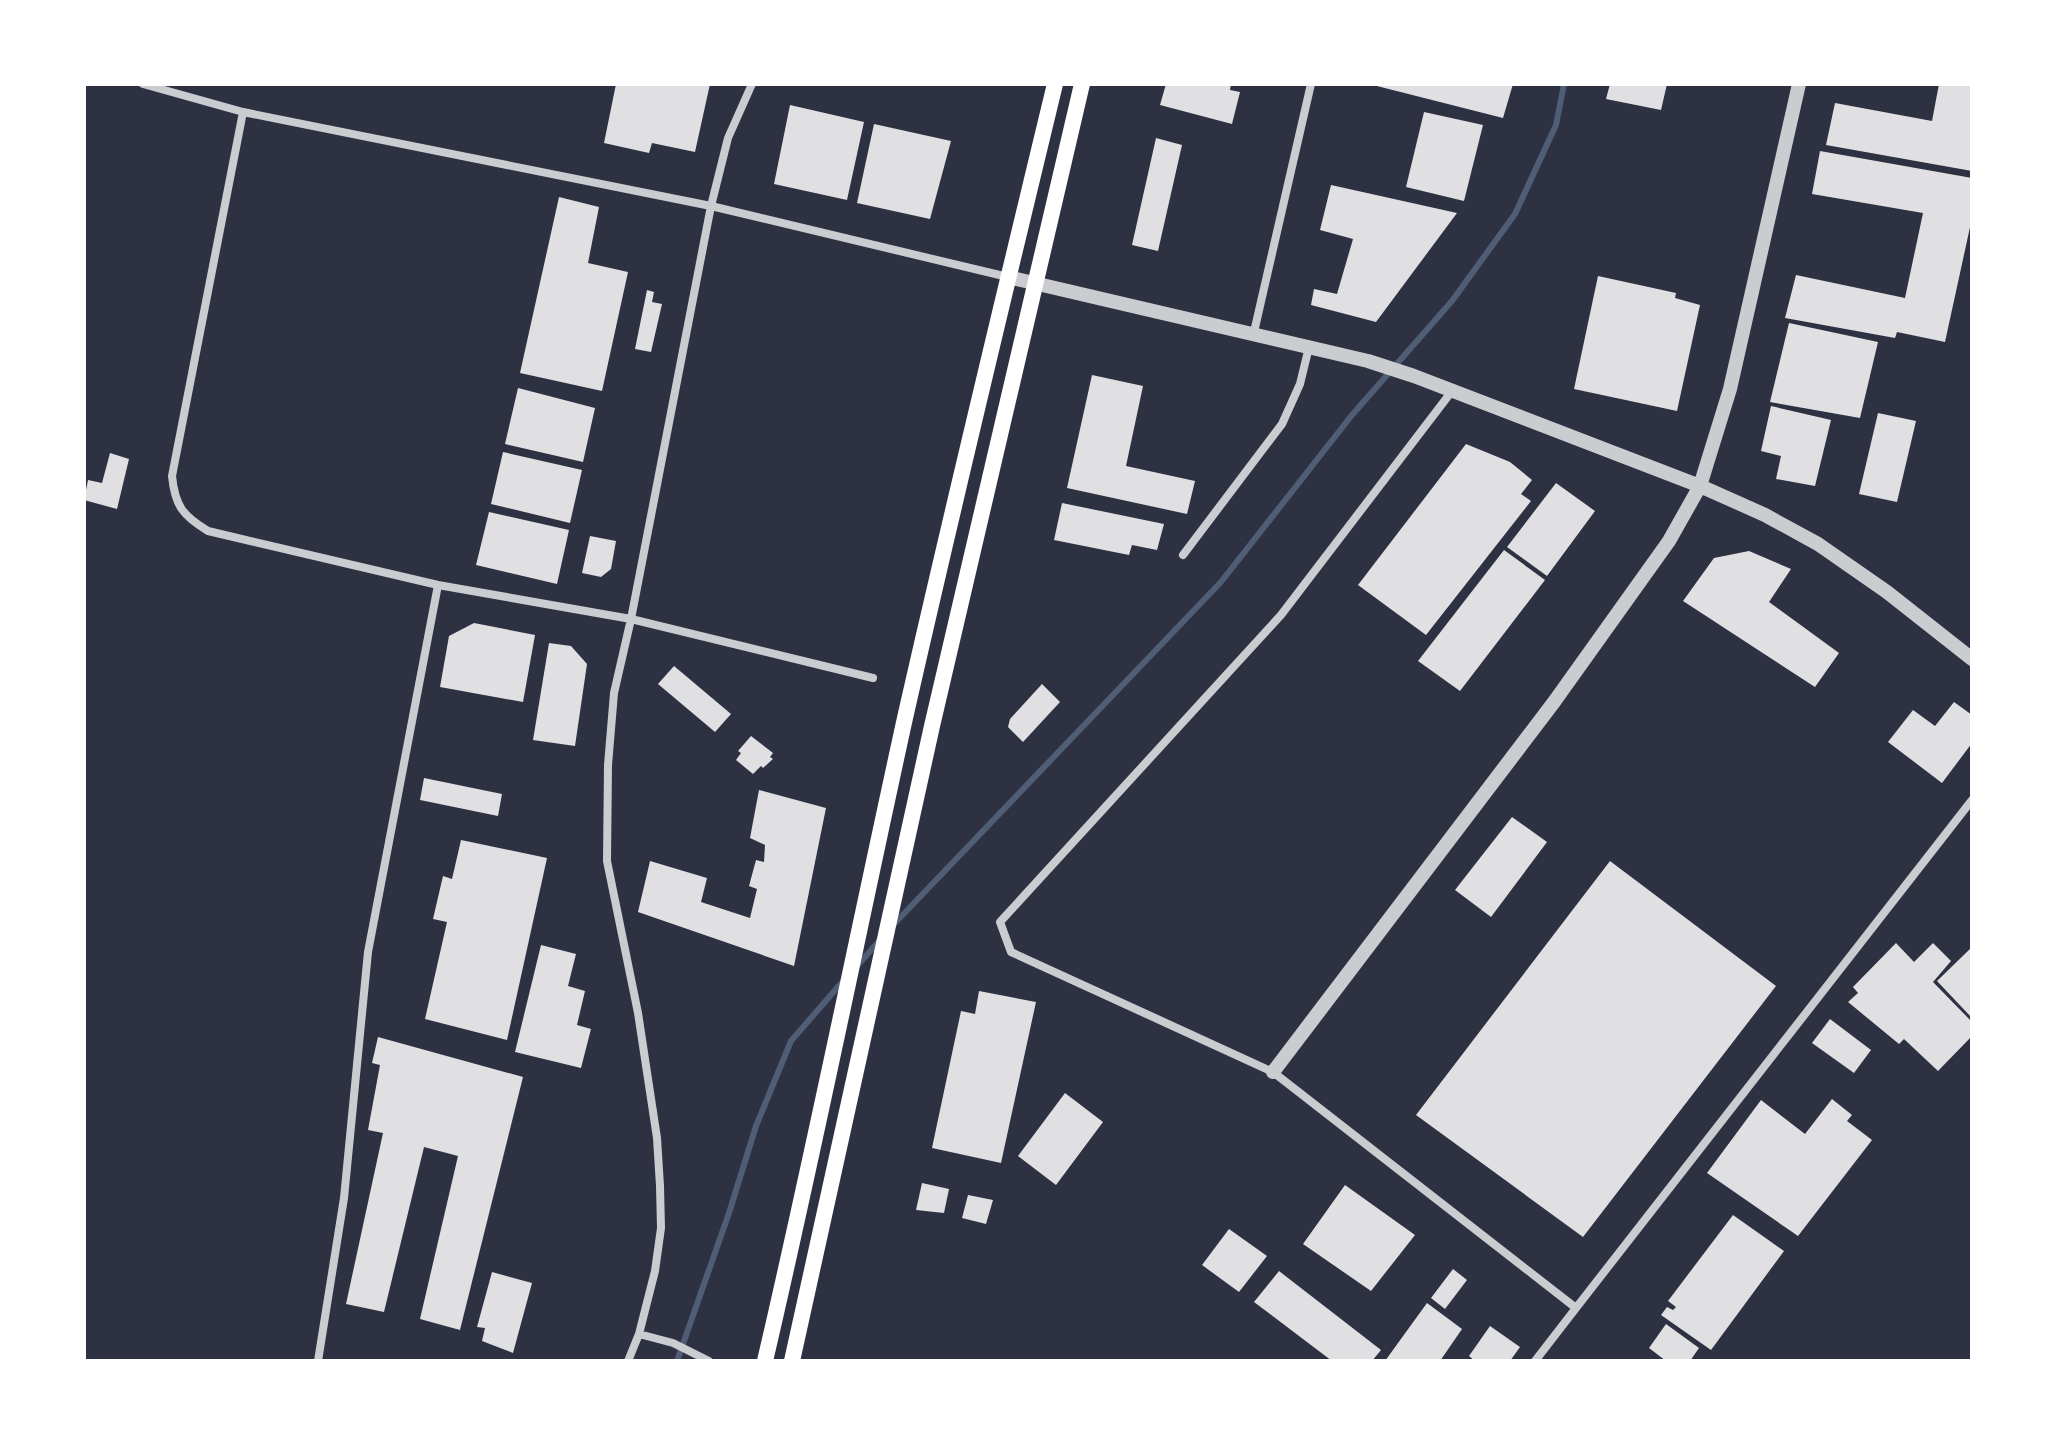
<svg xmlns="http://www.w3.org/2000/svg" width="2056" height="1445" font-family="'Space Grotesk',sans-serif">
	<rect width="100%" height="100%" fill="#2d3142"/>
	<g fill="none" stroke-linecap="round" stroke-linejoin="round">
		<!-- stream -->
		<path stroke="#4f5d75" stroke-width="6" d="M894,924L1221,582L1352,415L1452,301L1515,214L1556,125L1564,84
			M857,966L879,941
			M677,1361L729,1213L756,1126L791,1041L844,980"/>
	</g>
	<!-- building -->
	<path fill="#e0e0e3" d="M616,84H710L695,152L652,143L649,153L604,143Z
		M1166,84H1231L1230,90L1240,92L1232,124L1160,105Z
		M1369,84H1513L1503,118Z
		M1610,84H1667L1661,110L1606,99Z
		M1939,84H1972V171L1826,145L1835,103L1932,121Z
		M790,105L864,122L847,200L774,184Z
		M1424,112L1483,125L1464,201L1406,187Z
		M874,124L951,141L930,219L857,203Z
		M1156,138L1182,145L1158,251L1132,245Z
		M1820,151L1972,178V218L1945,342L1897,332L1895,338L1785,318L1796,275L1905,298L1923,213L1812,194Z
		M1331,185L1457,213L1376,322L1311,305L1314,289L1337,294L1353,239L1320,230Z
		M559,197L599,207L588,263L628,272L602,391L520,373Z
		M1598,276L1676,293L1675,298L1700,305L1677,411L1574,389Z
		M647,290L654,292L652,302L662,304L651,352L635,349Z
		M1789,323L1878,342L1860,418L1770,402Z
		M1092,375L1143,386L1126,466L1195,481L1187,514L1067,488Z
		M518,388L595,408L583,462L505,444Z
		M1771,406L1831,420L1815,486L1776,479L1781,456L1761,451Z
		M1878,413L1916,421L1897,502L1859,494Z
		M1466,444L1510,462L1532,480L1521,494L1531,501L1426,635L1358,585Z
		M503,452L582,470L570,523L491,504Z
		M110,453L129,459L117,509L84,500L88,480L102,483Z
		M1556,483L1595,511L1547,576L1507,547Z
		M1062,503L1164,524L1157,550L1132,545L1129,555L1054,540Z
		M489,512L569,530L557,584L476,565Z
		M590,536L616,541L611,569L601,577L582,573Z
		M1504,550L1545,580L1460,691L1418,661Z
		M1749,551L1791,569L1769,602L1839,653L1815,687L1683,601L1714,558Z
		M474,623L535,635L523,702L440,687L449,636Z
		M549,643L571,646L587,664L575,746L533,740Z
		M674,666L731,714L715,732L658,684Z
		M1042,684L1060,702L1023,742L1008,727L1010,719Z
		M1954,702L1972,715V743L1942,783L1888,742L1913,710L1935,726Z
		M751,736L773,753L770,757L773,759L763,768L761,766L753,774L736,760L741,753L738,751Z
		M424,778L502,794L498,816L420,800Z
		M759,790L826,808L794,966L638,912L650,861L707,878L701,902L750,918L757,889L749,886L756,860L764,862L765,845L750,838Z
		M1512,817L1547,842L1491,917L1455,890Z
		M461,840L547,858L507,1040L425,1019L447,922L433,919L443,876L452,879Z
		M1610,861L1776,986L1583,1237L1416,1115Z
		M1896,943L1914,962L1933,943L1951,961L1933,982L1972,1022V1036L1938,1071L1904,1039L1899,1044L1848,1002L1858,993L1853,987Z
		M541,945L576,954L568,986L585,991L577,1025L591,1029L581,1068L515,1052Z
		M1972,947V1018L1937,981Z
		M979,991L1036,1002L1001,1163L932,1148L961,1011L975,1014Z
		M1830,1019L1871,1050L1854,1073L1812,1043Z
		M378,1037L523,1077L460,1330L420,1319L458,1156L424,1147L384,1312L346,1304L383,1133L368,1130L380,1065L372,1063Z
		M1065,1093L1103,1122L1056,1185L1018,1156Z
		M1832,1099L1852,1115L1847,1121L1872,1140L1798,1236L1707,1173L1761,1100L1805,1134Z
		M922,1183L949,1189L944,1213L916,1210Z
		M1345,1185L1415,1235L1371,1291L1303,1244Z
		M968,1195L993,1200L986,1224L962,1218Z
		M1733,1215L1784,1251L1711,1350L1661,1315L1667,1307L1673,1310L1676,1307L1668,1301Z
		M1229,1229L1267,1256L1239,1292L1202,1265Z
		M1453,1269L1467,1280L1445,1309L1431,1298Z
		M1279,1271L1381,1350L1372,1361H1332L1254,1302Z
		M492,1272L532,1283L513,1353L482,1341L485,1328L477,1327Z
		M1427,1303L1462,1329L1440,1361H1385Z
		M1666,1324L1699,1348L1690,1361H1666L1649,1348Z
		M1490,1326L1520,1347L1510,1361H1475L1469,1356Z"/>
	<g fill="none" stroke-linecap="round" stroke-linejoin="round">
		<!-- minor -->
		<path stroke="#caccd0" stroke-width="8" d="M143,84L243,112L711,206L1008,277
			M243,112L172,476C175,506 183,516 208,531L438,585L631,619L873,678
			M1254,332L1311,84
			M1452,391L1281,615L1000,922L1011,952L1273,1072L1576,1308L1972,800
			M1183,555L1282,424L1300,384L1309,347
			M639,1334L673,1343L709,1361
			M318,1361L344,1198L368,952L438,585
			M628,1361L639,1334L655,1271L661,1228L660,1186L657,1138L638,1013L607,861L608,765L614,693L631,619L711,206L728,138L752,84
			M1535,1361L1576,1308"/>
		<!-- tertiary -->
		<path stroke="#caccd0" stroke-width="14" d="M1008,277L1368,361L1414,376L1700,486L1765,515L1818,544L1887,592L1972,659
			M1273,1072L1554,702L1669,541L1700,486L1730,389L1799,84"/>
		<!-- primary -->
		<path stroke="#fff" stroke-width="16" d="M765,1361C815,1147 858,932 905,718C953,506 1004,295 1055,84
			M792,1361L932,726L1082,84"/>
	</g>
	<!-- border -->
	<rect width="2056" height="1445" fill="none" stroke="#ffffff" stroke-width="172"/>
</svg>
